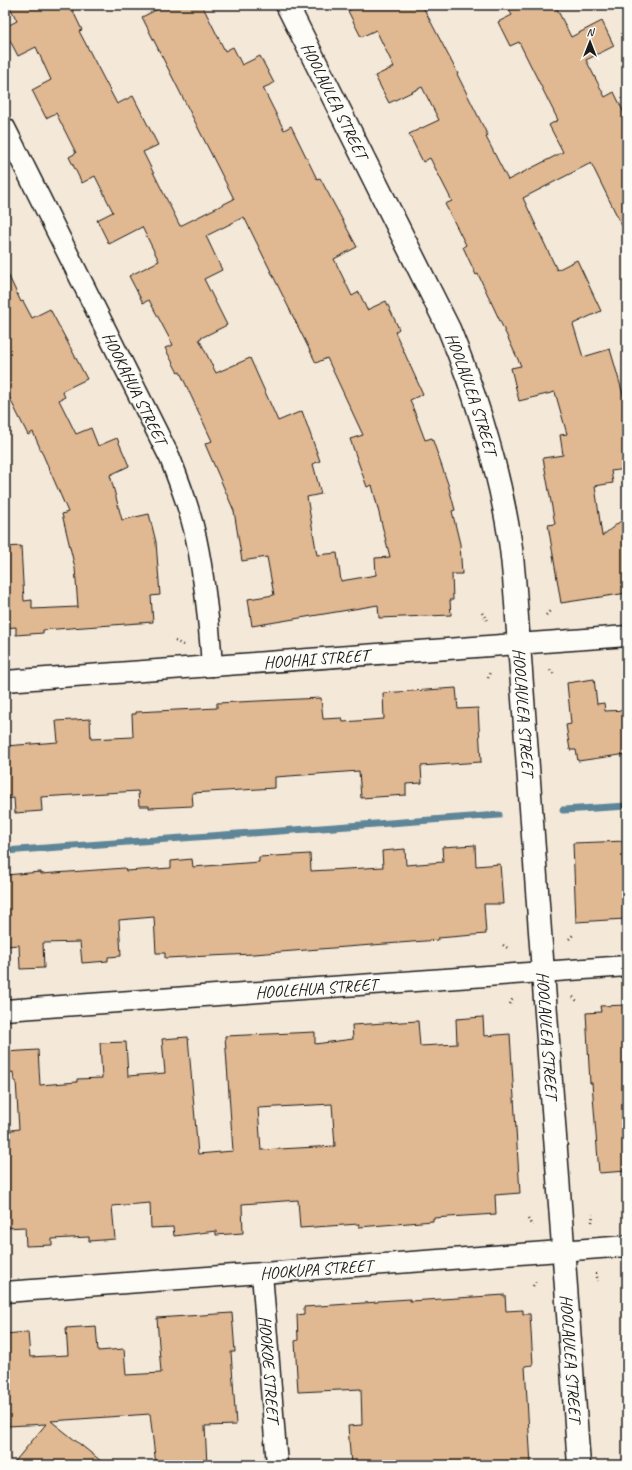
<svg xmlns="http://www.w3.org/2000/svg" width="632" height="1470" font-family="Caveat,sans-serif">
	<rect width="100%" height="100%" fill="#f4e8d8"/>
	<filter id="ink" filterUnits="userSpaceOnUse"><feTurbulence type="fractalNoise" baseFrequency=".025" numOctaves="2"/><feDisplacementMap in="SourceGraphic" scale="8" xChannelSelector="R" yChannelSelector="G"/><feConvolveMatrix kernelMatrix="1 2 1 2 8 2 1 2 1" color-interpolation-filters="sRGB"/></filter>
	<g filter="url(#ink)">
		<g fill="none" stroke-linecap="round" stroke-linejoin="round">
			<!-- stream -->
			<path stroke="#5e8698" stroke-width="7" d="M563,810L627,806
				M5,851L499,815"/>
		</g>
		<!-- building -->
		<path fill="#e0b891" stroke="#1c1c1c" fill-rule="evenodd" d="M9,5H70L82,30L79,31L117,104L133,96L158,145L143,152L180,226L234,199L142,17L166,5H202L225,51L233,47L242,65L260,56L274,83L263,88L284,130L291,126L317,179L320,178L357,247L334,259L352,296L359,292L367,310L386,301L399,329L395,332L423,394L410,400L425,440L432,438L448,484L455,510L452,511L460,544L462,574H452L453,600H450L451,615L379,618L378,605L252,626L248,599L274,595L267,557L242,561L234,511L205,444L212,441L180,372L178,373L165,348L173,345L149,300L143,303L129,276L159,261L142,227L109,244L97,220L113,212L95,176L82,183L69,157L76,153L56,113L46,118L32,90L51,80L36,47L18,56L5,31V27L17,21ZM244,217L316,363L327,358L363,435L350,439L367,487L372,485L390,557L375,558L376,575L341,581L337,553L317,555L307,497L321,494L313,464L320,461L302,411L278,421L250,358L216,373L199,339L227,325L204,279L222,270L206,236Z
			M359,5H422L458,74H457L488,136L486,137L508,180L563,152L549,125L558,120L519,42L510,46L498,22L512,15L506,5H555L571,37L602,21L614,46L586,60L605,97L614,92L627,119V236L591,163L523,198L557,270L577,260L601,311L573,324L583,357L610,349L627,408V469L611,471L613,483L595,486L602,536L627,516V593L561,603L548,525L555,524L543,458L563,455L560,435L567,434L555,392L519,401L511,368L521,366L478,274L476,275L463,247L466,245L445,204L452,201L430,158L423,162L409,134L439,120L422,87L389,103L375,76L394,67L376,30L361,37L348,11Z
			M5,268L21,302L23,301L32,318L50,309L87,379L62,391L65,397L59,400L76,434L91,428L98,446L117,438L129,466L110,475L122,520L149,514L156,542L160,595L151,596L153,622L43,630V633L16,635V627L5,628V547L21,546L24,601L32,600V609L78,607L75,568L62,514L68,512L33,432L28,435L5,389Z
			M594,679L597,704L604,703L605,711L627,710V754L578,761L576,750H570L566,725L571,724L567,683Z
			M456,688L458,709L478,708L481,762L421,766L422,783L406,784V795L361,798L359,771L275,777V788L192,793L193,806L149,808V806H139L138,791L41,797L42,811L15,813L14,798L5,799V746L58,742L56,721L90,719L91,739L133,737L132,714H136V712L217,708V703L321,698L323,719L342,718L343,722L384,719L383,693Z
			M627,841V913H624L625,919L576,922L573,843Z
			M475,845L476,866L500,864L503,904H484L486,934L438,938V940L254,954L165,958V953H156L154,917L119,920L121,956L108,957V961L82,963L80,942L43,943L44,968L20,969L19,945L5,946V875L41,872V874L125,868L126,871L171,868V861L192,859L193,867L259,862V857L310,854L311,871L383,867L382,851L405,849L406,865L443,862L442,847Z
			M627,1005V1171L599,1173L592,1083H590L586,1013L601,1012L600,1006Z
			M483,1017L484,1036L510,1034L520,1193L495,1195L496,1214L433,1218V1221L359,1227V1224L300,1228L298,1200L242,1204L243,1233L216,1235V1231L174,1236L173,1227L151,1228L150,1203L112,1206L115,1239L89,1241V1237L52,1239V1245L26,1246L25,1227L5,1228V1131L19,1129L16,1081H14L13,1072L5,1073V1052L38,1050L40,1085L77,1082V1079L102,1078L100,1043L126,1042L128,1076L165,1073L162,1039L188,1037L198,1154L233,1151L225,1036L315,1032V1044L353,1039L352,1025L418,1021L420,1046L457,1044L456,1019ZM332,1104L335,1146L261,1150L258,1108Z
			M505,1295L506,1311L523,1310V1314H530L533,1365L525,1366L531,1465H351L348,1426L362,1425L361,1389L298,1392L295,1341L298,1340L297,1315L304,1314V1307L378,1302V1301L410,1299V1301Z
			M232,1313L235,1352H231L236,1425L205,1426L207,1465H156L150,1414L51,1421L106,1465H12L46,1424L8,1426L5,1382V1334L28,1332L30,1357L68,1355L66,1328L96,1326L98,1351L124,1349L126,1375L161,1373L157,1318Z"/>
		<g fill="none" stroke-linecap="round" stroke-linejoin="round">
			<!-- minor casing -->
			<g stroke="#1c1c1c" stroke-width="23">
				<g id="minor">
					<path id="s1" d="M5,128L170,458C180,484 190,510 196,538C205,580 209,622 212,666"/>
					<path id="s2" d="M5,681L627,636"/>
					<path id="s3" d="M5,1010L627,966"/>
					<path id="s4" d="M262,1273L277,1465"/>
					<path id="s5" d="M5,1292L627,1246"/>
				</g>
			</g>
			<!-- tertiary casing -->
			<g stroke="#1c1c1c" stroke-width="25">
				<g id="tertiary">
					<path id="s6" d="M287,5L449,329C477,398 499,468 510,541C515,575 516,610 519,644L579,1465"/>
				</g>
			</g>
			<!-- path -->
			<path stroke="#1c1c1c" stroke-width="2.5" stroke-dasharray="1 3" stroke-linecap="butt" d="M482,613L487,620
				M546,615L551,610
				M175,641L183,645
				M550,670L554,674
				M488,678L490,672
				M569,939L573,935
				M503,945L509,949
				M573,997L578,1002
				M510,1004L513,998
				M528,1219L532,1226
				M592,1222L593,1214
				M596,1273L598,1281
				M533,1286L536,1280"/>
			<!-- minor -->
			<use href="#minor" stroke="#fdfcf7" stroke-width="20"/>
			<!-- tertiary -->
			<use href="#tertiary" stroke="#fdfcf7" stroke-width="22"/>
		</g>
	</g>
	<g text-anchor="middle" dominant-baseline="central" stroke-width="4" stroke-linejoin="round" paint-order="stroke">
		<!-- street labels -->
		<g font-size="17" fill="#1c1c1c" stroke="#fdfcf7">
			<text stroke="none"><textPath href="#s6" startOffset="107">HOOLAULEA STREET</textPath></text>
			<text stroke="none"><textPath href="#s1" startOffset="291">HOOKAHUA STREET</textPath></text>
			<text stroke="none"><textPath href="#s6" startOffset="431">HOOLAULEA STREET</textPath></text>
			<text stroke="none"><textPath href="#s2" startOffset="312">HOOHAI STREET</textPath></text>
			<text stroke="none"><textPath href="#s6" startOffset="755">HOOLAULEA STREET</textPath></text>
			<text stroke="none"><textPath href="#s3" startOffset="312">HOOLEHUA STREET</textPath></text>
			<text stroke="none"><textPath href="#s6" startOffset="1079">HOOLAULEA STREET</textPath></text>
			<text stroke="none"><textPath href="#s5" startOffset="312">HOOKUPA STREET</textPath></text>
			<text stroke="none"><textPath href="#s6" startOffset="1403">HOOLAULEA STREET</textPath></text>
			<text stroke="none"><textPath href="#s4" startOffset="96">HOOKOE STREET</textPath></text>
		</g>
	</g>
	<!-- margin -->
	<rect width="632" height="1470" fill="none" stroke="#fdfcf7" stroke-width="20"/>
	<rect x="10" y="10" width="612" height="1450" fill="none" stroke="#1c1c1c" stroke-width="1.5" filter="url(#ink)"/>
	<!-- north arrow -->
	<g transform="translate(590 42)" stroke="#fdfcf7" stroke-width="3" paint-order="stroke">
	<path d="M0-3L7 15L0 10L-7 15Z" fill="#1c1c1c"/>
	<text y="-6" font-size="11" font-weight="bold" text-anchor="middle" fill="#1c1c1c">N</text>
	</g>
</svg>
